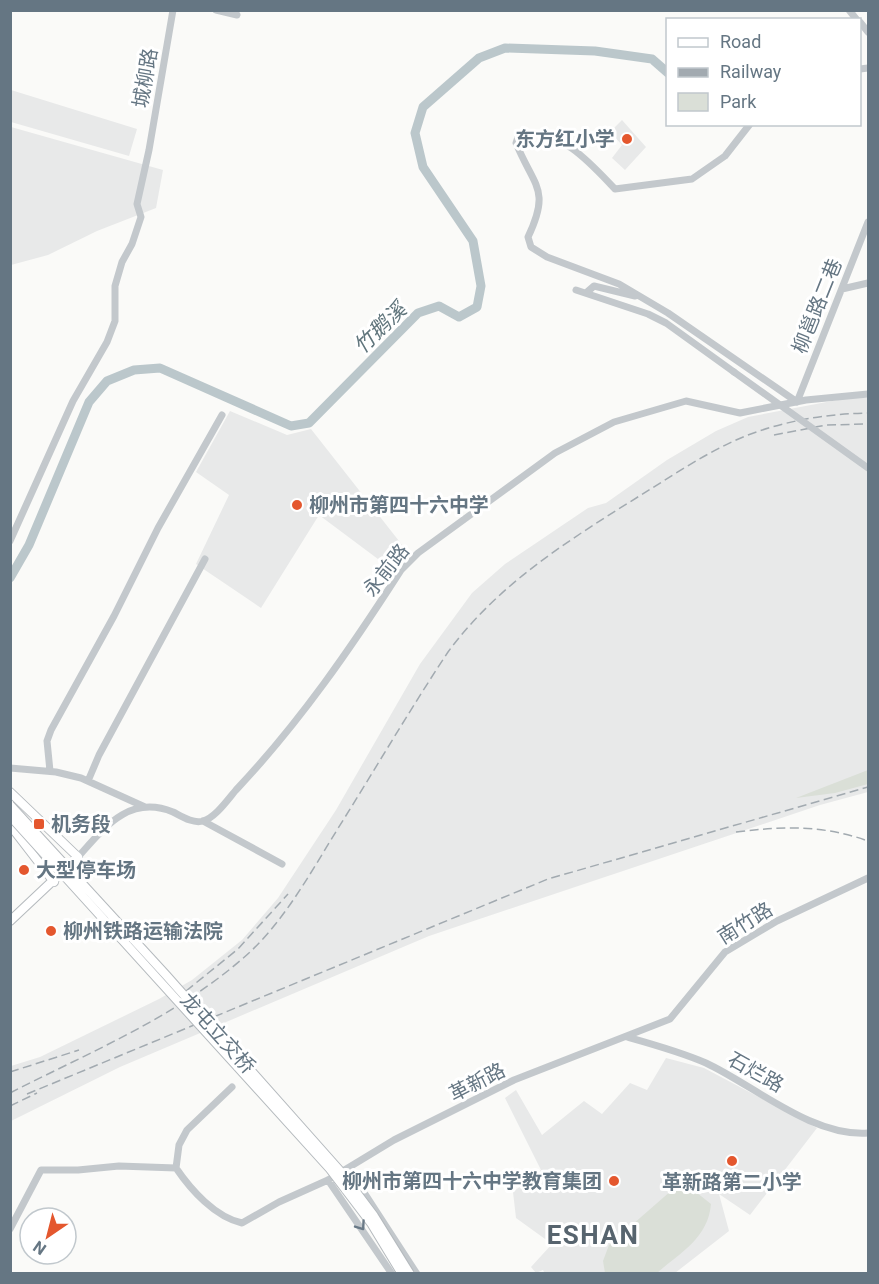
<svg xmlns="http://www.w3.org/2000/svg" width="879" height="1284" font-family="Roboto,'Noto Sans SC',sans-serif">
	<rect width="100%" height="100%" fill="#fafaf8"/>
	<!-- built -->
	<path fill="#e8e9e9" d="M11,90L137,129L129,156L11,122Z
		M622,120L646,147L625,170L612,158L622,145L610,132Z
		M11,127L163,170L156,208L97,231L48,255L11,265Z
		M853,397L868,398V792L820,805L429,936L120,1067L11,1121V1066L40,1057L159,999L192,980L242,940L278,898L336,810L420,664L472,593L505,564L588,508L606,503L667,460L716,431L748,417Z
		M230,411L287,435L311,429L410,555L394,571L319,515L261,608L196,564L229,495L196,472Z
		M666,1058L704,1068L817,1128L750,1215L719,1194L729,1231L675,1273L545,1274L543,1270L536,1273L531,1267L552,1244L516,1218L513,1192L541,1170L505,1098L516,1090L542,1135L584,1101L602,1114L630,1083L647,1090Z"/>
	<!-- green -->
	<path fill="#dadfd7" d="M868,770V784L835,793L796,798Z
		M687,1185L711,1204C708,1238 681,1252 657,1273H605L603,1261L609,1245L672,1190Z"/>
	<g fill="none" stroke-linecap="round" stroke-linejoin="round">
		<!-- river -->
		<path stroke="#bbc7cb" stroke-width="9" d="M10,578L29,545L89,402L107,381L134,370L160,368L291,426L309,423L418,313L439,306L459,317L477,307L481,286L473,241L423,167L415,133L423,107L479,58L505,48L595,51L652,59L668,73"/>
		<!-- major casing -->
		<g stroke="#b5babe" stroke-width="10">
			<path id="major" d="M10,792L78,857L10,921
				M10,825L54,882"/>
		</g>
		<!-- minor -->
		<path stroke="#c3c8cc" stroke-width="7" d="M216,10L237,15
			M849,10L857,20
			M860,22L868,32
			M860,69L868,68
			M750,124L725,156L692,179L615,189C592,165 563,131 526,133L518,137L516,143C534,187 551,189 528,237L531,247L547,257L619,284L668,313L797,402L868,222
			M842,289L868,283
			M576,290L648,314L666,323L734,372
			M586,293L594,286L635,296
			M10,541L73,401L107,342L115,321V286L122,262L132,244L141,217L137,204L149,150L173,10
			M10,768L56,772L81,778L145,807
			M50,771L47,741L51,730L114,616L158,528L222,415
			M88,781L99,755L205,559
			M203,821L282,864
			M78,857C104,828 129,794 173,812C181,816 193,824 203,821C216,817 228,799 236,790C300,722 351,648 401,570L418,553L555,453L614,422L686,401L740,413L806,400L868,394
			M627,1037C652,1044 681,1052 706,1063C755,1086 812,1137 868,1133
			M176,1168L179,1145L187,1130L232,1087
			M348,1168L417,1274
			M328,1180L392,1274
			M10,1229L41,1170H78L119,1166L176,1168C191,1190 215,1217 242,1223L279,1202L328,1180L394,1140L514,1080L670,1019L725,952L777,921L868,878"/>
		<!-- major -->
		<use href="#major" stroke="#fff" stroke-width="8"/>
		<!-- rail -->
		<path stroke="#a2aab0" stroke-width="1.5" stroke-dasharray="9 4.5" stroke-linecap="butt" d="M774,435L826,425L868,424
			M736,832C783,826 824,825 868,841
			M186,991L238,949L288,894
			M10,1072L79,1050
			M10,1093C92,1051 181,1015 250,952C286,918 311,872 337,830C374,771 409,711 448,652C499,583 569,540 641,495C675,474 710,450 748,435C788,420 827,414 868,413
			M27,1094L548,879L868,787
			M10,1106L37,1093"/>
		<!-- major-bridge casing -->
		<g stroke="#b5babe" stroke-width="10" stroke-linecap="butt">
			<path id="major-bridge" d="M10,805L166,975L341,1172L374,1216L410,1274
				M10,816L330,1169L371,1223L402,1274"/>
		</g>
		<!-- minor-bridge -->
		<path stroke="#c3c8cc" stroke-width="7" d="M734,372L868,468"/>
		<!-- major-bridge -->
		<use href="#major-bridge" stroke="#fff" stroke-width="8"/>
	</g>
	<!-- one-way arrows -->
	<defs><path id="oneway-chevron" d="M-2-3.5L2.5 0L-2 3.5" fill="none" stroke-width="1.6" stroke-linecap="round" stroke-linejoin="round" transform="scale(1.5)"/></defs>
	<use stroke="#6a7a87" href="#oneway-chevron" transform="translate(361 1226) rotate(55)"/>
	<!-- markers -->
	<g fill="#e4572e" stroke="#fff" stroke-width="2">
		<circle cx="627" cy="139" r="6"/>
		<circle cx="297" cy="505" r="6"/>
		<rect x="33" y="818" width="12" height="12" rx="3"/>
		<circle cx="24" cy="870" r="6"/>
		<circle cx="51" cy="931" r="6"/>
		<circle cx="732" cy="1161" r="6"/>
		<circle cx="614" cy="1181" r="6"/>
	</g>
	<g text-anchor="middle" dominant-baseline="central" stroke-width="6" stroke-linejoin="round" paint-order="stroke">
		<!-- street labels -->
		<g font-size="20" fill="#657683" stroke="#fff">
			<text transform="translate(145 78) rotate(-80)">城柳路</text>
			<text transform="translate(817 306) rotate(-68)">柳邕路二巷</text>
			<text transform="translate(386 570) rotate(-52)">永前路</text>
			<text transform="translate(745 923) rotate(-32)">南竹路</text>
			<text transform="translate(218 1033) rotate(48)">龙屯立交桥</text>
			<text transform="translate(756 1072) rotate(29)">石烂路</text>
			<text transform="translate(477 1082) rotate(-27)">革新路</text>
		</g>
		<!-- poi labels -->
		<g font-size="20" font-weight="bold" fill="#657683" stroke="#fff" text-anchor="start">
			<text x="615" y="139" text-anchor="end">东方红小学</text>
			<text x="309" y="505">柳州市第四十六中学</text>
			<text x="51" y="824">机务段</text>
			<text x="36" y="870">大型停车场</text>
			<text x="63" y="931">柳州铁路运输法院</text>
			<text x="602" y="1181" text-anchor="end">柳州市第四十六中学教育集团</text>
			<text x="732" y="1182" text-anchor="middle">革新路第二小学</text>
		</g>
		<!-- water labels -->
		<g font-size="21" font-style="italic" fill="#60757c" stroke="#fff">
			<text transform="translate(380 328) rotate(-44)">竹鹅溪</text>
		</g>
		<!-- district labels -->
		<g font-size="26" font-weight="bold" letter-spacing="1.5" fill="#57646e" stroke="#fff">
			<text x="593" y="1235">ESHAN</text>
		</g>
	</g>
	<!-- border -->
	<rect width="879" height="1284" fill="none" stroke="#657683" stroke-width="24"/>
	<!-- legend -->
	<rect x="666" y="18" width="195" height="108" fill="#ffffff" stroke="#c1c8cd" stroke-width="1.5"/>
	<rect x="678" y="38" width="30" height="9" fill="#ffffff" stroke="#c1c8cd" stroke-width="1.5"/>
	<text x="720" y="48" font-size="18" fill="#657683">Road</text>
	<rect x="678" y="68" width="30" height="9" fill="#a2aab0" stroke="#c1c8cd" stroke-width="1.5"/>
	<text x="720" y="78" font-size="18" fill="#657683">Railway</text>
	<rect x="678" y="93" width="30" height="18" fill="#dadfd7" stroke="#c1c8cd" stroke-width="1.5"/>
	<text x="720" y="108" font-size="18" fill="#657683">Park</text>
	<!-- north arrow -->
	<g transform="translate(48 1236) rotate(215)"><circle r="28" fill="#ffffff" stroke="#c1c8cd" stroke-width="1.5"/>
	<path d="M0-4.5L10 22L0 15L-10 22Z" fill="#e4572e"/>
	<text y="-9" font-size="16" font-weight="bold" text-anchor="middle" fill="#657683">N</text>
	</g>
</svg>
